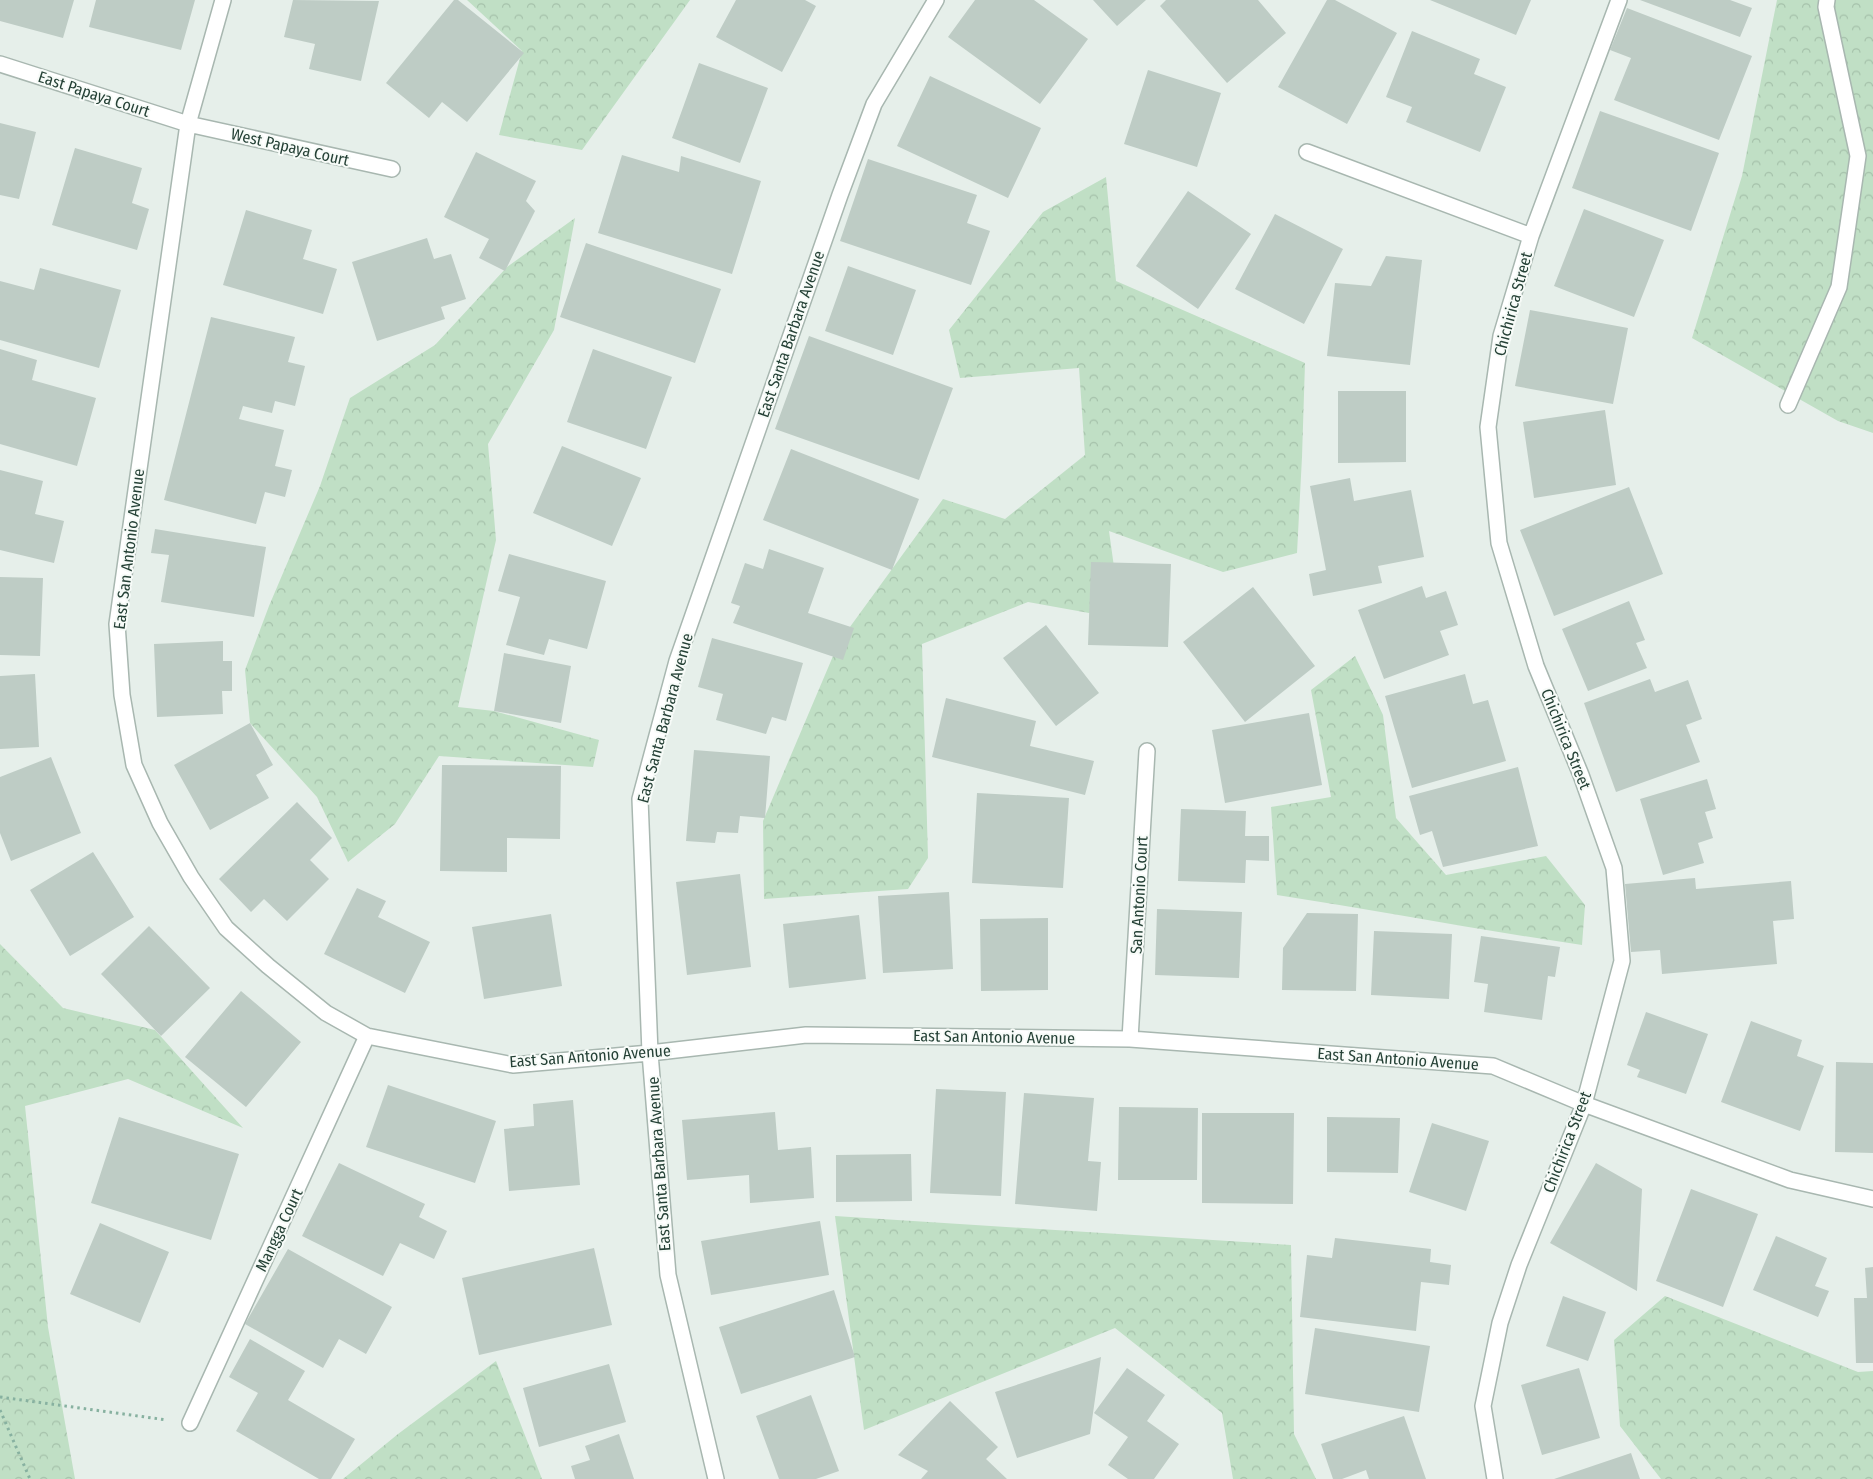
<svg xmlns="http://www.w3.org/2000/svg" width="1873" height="1479" font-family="'Fira Sans Condensed',sans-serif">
	<defs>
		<pattern id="forest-crowns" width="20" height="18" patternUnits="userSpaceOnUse" patternTransform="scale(1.25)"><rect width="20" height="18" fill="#c0dfc5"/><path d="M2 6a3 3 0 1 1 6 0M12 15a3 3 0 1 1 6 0" fill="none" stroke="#a5c1aa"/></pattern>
	</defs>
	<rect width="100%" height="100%" fill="#e6efea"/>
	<!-- forest -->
	<path fill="url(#forest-crowns)" d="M467,0H690L582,150L499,135L522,51Z
		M1777,0H1873V433L1838,421L1692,338L1742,176Z
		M1106,177L1116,281L1305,363L1302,457L1297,553L1223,572L1109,531L1119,603L1089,613L1028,602L922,644L928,858L908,889L764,899L763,821L839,642L943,499L1005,519L1085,455L1079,368L960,378L949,330L1043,212Z
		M575,218L554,330L488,444L496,540L458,707L494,711L599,740L593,767L439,756L395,824L348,862L317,797L250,723L245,670L269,606L320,486L350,398L435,345L507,267Z
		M1355,656L1383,715L1396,818L1446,875L1546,856L1585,905L1582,945C1480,930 1379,911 1277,895L1271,807L1331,797L1311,690Z
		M0,944L63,1008L155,1030L243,1128L128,1079L25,1106L48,1327L75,1479H0Z
		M835,1216L1291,1245L1294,1434L1316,1479H1233L1222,1413L1115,1328L864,1430Z
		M1665,1296L1858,1372L1873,1371V1479H1661L1620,1426L1614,1340Z
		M496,1361L542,1479H343L398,1434Z"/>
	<!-- building -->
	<path fill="#beccc5" d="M0,0H74L63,38L0,21Z
		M96,0H195L181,50L89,27Z
		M293,0L379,1L361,81L309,69L315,44L284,37Z
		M454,0H458L524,53L467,122L442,102L429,118L386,83Z
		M736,0H805L816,6L782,72L716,37Z
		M975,0H1034L1088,39L1040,104L948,37Z
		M1093,0H1146L1117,26Z
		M1166,0H1258L1286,33L1227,83L1160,6Z
		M1327,0H1335L1397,33L1347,124L1278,87Z
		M1430,0H1531L1516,35Z
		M1640,0H1730L1752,8L1740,37Z
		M1627,8L1752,56L1719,140L1614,100L1631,58L1610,50Z
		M1412,31L1480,59L1474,74L1506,87L1480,152L1406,122L1412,107L1386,97Z
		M699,63L768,88L740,163L672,138Z
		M1148,70L1221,93L1197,167L1124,144Z
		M930,76L1041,128L1008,198L897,146Z
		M1600,111L1719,153L1691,231L1572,188Z
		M0,123L36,132L19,199L0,195Z
		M75,148L142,168L132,203L149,209L137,250L52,225Z
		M476,152L536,181L526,201L535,211L505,271L479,258L489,239L444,217Z
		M622,155L679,172L681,156L761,181L732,274L598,233Z
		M868,159L977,195L967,223L990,231L971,285L840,241Z
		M1188,191L1251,234L1198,309L1136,266Z
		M1584,209L1664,240L1634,317L1554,286Z
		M246,210L312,230L303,259L337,269L323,314L223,285Z
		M1275,214L1343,249L1304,324L1235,289Z
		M427,238L434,259L451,254L466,299L441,307L445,319L377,341L352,262Z
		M586,243L721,289L695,363L560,317Z
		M1386,256L1422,260L1410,365L1327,356L1335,283L1371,286Z
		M848,266L916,290L893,355L825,331Z
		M40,268L121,290L99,368L0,340V281L34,290Z
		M1530,310L1628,328L1613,404L1515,386Z
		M211,317L295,337L288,362L305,366L295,406L275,401L272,413L243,406L239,419L284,430L275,466L292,470L285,497L265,492L256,524L164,500Z
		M809,336L953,388L919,480L775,429Z
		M0,349L37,360L32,380L96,398L77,466L0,444Z
		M593,349L672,377L646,449L567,422Z
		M1338,391H1406V462L1338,463Z
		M1605,410L1616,485L1534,498L1523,422Z
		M562,446L641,478L612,546L533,513Z
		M791,449L919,499L892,570L763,520Z
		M0,470L43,481L35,514L64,521L54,563L0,550Z
		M1350,478L1354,501L1411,490L1424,557L1378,566L1382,583L1313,596L1309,574L1326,570L1310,486Z
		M1629,487L1663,574L1554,616L1520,530Z
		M155,529L266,547L254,617L161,602L169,555L151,553Z
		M769,549L824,568L808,613L854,628L843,660L733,623L740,606L731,603L745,563L763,569Z
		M509,554L606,581L587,649L549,639L544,655L506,645L520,597L498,591Z
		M1091,562L1171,564L1168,647L1088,645Z
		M0,577L43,578L40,656L0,655Z
		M1422,586L1426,598L1446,591L1458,625L1440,631L1449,655L1384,679L1358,610Z
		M1253,587L1315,666L1245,722L1183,642Z
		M1629,601L1645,640L1636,643L1647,668L1588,691L1562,629Z
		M1046,625L1099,693L1056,726L1003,658Z
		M712,638L803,663L786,721L772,717L766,734L716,720L723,694L698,687Z
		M223,641V661H232V691H222L223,714L157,717L154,644Z
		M504,653L571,666L561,723L494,711Z
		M35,674L39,747L0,749V676Z
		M1465,674L1473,704L1488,700L1506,761L1412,788L1385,696Z
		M1650,679L1655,692L1688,680L1702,719L1686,725L1700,762L1616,792L1584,703Z
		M946,698L1036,721L1030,746L1094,761L1085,795L932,757Z
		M1309,713L1322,785L1225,803L1212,730Z
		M250,723L273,765L256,775L269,798L210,830L174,765Z
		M694,750L770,756L765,818L740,816L738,833L717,832L715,843L686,841Z
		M51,757L81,833L11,861L0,833V777Z
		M442,765L561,766L560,839L507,838V872L440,871Z
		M1518,767L1538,846L1443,867L1432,831L1420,835L1409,796Z
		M1707,779L1716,809L1705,812L1713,838L1698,843L1704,863L1663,875L1640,799Z
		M977,793L1069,798L1063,888L972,883Z
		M297,802L332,838L310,860L329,879L287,921L264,899L251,912L219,879Z
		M1181,809L1246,811L1245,836H1269V861L1246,860L1245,883L1178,881Z
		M93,852L134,917L70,956L30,890Z
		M740,874L751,967L687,975L676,882Z
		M1695,878L1696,889L1791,881L1794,919L1773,921L1777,964L1662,974L1660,950L1631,952L1625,884Z
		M357,888L386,901L378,917L430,942L405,993L324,954Z
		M949,892L953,969L883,973L878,896Z
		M1157,909L1242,912L1239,978L1155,975Z
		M1307,913L1358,914L1356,991L1282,990L1283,948Z
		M551,914L562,986L484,999L472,927Z
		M859,915L866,979L789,988L783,924Z
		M1048,918V990L981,991L980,919Z
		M149,926L210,988L161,1036L101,974Z
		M1374,931L1452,934L1449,999L1371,995Z
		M1481,936L1560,947L1555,977L1548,976L1542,1020L1484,1012L1488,984L1474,982Z
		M241,991L301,1042L246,1107L185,1057Z
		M1646,1012L1708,1034L1686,1094L1637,1077L1640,1070L1627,1065Z
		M1751,1021L1802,1040L1797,1056L1824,1066L1800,1131L1721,1102Z
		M1836,1062L1873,1063V1153L1835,1152Z
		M388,1085L496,1121L475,1183L366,1147Z
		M936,1089L1006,1092L1001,1196L930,1193Z
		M1024,1093L1094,1098L1088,1161L1101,1162L1097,1211L1015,1204Z
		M573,1100L580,1185L509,1191L504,1129L534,1126L533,1104Z
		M1119,1107L1198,1108L1197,1180H1118Z
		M775,1112L778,1150L811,1147L814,1198L750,1203L749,1175L687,1180L682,1120Z
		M1202,1113H1294L1293,1204L1202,1203Z
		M119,1117L239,1154L211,1240L91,1203Z
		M1327,1117L1400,1118L1398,1173L1327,1172Z
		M1432,1123L1489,1141L1466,1211L1409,1192Z
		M911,1154L912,1201L836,1202V1155Z
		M339,1163L425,1204L419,1217L447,1231L434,1259L400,1243L383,1276L302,1236Z
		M1596,1163L1642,1189L1637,1291L1550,1243Z
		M1691,1189L1758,1214L1723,1307L1656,1281Z
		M820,1221L829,1275L711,1295L701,1241Z
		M100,1223L169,1252L140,1323L70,1294Z
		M1776,1236L1827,1258L1815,1286L1829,1291L1818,1317L1753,1290Z
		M1335,1238L1431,1249L1430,1262L1451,1265L1449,1285L1421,1282L1416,1331L1300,1317L1307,1255L1332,1258Z
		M594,1248L612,1325L479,1355L462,1278Z
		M288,1249L392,1307L366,1354L339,1339L323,1368L245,1324Z
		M1873,1267V1363H1856L1854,1298H1867L1865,1268Z
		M834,1290L855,1357L741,1394L719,1327Z
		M1563,1296L1606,1312L1588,1361L1546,1346Z
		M1315,1328L1430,1346L1419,1412L1305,1394Z
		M250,1339L305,1371L288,1400L355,1439L331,1479H319L236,1431L258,1393L229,1377Z
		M1101,1357L1090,1434L1017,1458L995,1392Z
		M609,1364L626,1422L539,1447L523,1388Z
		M1127,1368L1165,1395L1147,1421L1179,1444L1154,1479H1128L1108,1465L1128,1437L1094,1413Z
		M1579,1368L1600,1438L1542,1455L1521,1385Z
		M811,1395L839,1471L816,1479H779L756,1416Z
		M950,1401L998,1447L986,1459L1007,1479H921L928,1471L898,1455Z
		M1404,1416L1426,1479H1369L1366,1470L1342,1479H1333L1321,1444Z
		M619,1434L634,1479H575L571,1466L590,1460L585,1446Z
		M1631,1453L1640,1479H1554Z"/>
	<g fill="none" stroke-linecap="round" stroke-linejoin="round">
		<!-- minor casing -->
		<g stroke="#a8b7b0" stroke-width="18">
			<path id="minor" d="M223,0L188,124L117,624L122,695L134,765L160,823L191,877L226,928L268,966L326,1013L367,1036L513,1065L650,1053L806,1035L1130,1039L1493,1066L1584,1104L1790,1180L1873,1199
				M0,64L188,124L392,169
				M1307,152L1531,236
				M1788,405L1839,287L1858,156L1826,7L1827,0
				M1130,1039L1147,751
				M190,1423L367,1036
				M716,1479L668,1275L650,1053L640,799L677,661L840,195L874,104L936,0
				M1495,1479L1483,1406L1500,1323L1519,1265L1584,1104L1622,961L1614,868L1581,775L1536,666L1499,543L1488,427L1501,336L1531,236L1619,0"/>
		</g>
		<!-- path -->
		<path stroke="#87b1a0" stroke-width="3" stroke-dasharray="2.5 4" stroke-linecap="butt" d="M0,1397L167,1420
			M0,1410L30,1479"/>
		<!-- minor -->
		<use href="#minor" stroke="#fff" stroke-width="15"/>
	</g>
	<g text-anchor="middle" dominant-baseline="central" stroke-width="4" stroke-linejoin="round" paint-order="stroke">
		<!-- street labels -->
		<g font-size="16" fill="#254136" stroke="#f7fbf8">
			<text transform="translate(94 94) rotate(18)">East Papaya Court</text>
			<text transform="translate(290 147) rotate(13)">West Papaya Court</text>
			<text transform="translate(1513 304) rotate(-75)">Chichirica Street</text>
			<text transform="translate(791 334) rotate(-71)">East Santa Barbara Avenue</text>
			<text transform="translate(129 549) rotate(-83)">East San Antonio Avenue</text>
			<text transform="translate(665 718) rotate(-75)">East Santa Barbara Avenue</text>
			<text transform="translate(1566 739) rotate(68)">Chichirica Street</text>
			<text transform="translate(1139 895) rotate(-87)">San Antonio Court</text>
			<text transform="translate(994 1037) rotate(1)">East San Antonio Avenue</text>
			<text transform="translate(590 1056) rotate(-4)">East San Antonio Avenue</text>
			<text transform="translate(1398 1059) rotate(4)">East San Antonio Avenue</text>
			<text transform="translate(1567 1142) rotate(-69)">Chichirica Street</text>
			<text transform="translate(659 1164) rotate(-94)">East Santa Barbara Avenue</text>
			<text transform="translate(279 1230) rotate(-65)">Mangga Court</text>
		</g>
	</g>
</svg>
